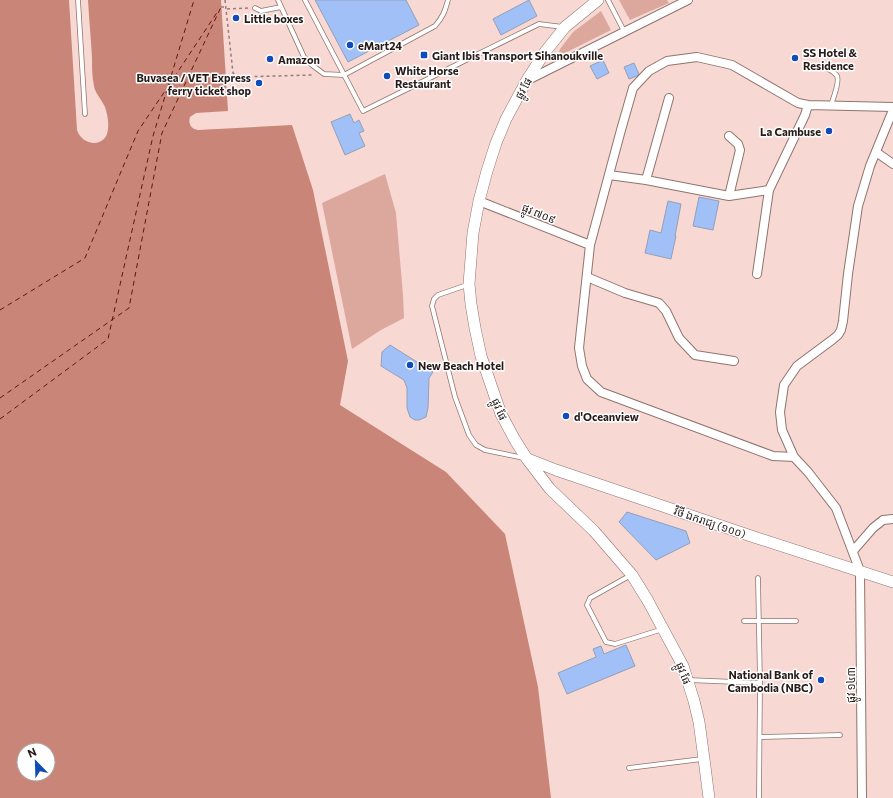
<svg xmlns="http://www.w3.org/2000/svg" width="893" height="798" font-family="Commissioner,'Noto Sans Khmer',sans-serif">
	<rect width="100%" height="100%" fill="#f8d8d2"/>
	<!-- green -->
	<path fill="#dca89e" d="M619,0H667L669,3L630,20Z
		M601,11L611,30L563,54L559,52L560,49L573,32Z
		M385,174L396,213L403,295L404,318L381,330L352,349L322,203Z"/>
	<!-- water -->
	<path fill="#c98678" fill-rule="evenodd" d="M0,0H69L77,130C83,148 108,147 108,128C109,122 107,113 105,107C102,100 95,93 94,86C92,77 92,67 92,58C91,39 89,19 88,0H221L228,111L196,113L190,117C188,124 191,129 198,130L292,125L313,190L348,361L340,405L446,472L505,534L538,687L551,798H0ZM24,750H48V774H24Z"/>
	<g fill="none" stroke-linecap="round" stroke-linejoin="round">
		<!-- ferry -->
		<path stroke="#661508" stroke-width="1" stroke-dasharray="5 4" stroke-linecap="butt" d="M169,85L218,11
			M0,310L85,258L138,131L167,88
			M0,398L129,308L162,133L221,7
			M0,419L108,339L153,136L194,0"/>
	</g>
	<!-- building -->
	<path fill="#a0c0f7" stroke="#93a0b7" d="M315,0H406L419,25L348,62Z
		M529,0L537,16L501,35L493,19Z
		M603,60L609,73L597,79L590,66Z
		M634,63L639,74L637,76L629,79L624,67Z
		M350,114L354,123L359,120L364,131L359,133L365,146L345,155L331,122Z
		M699,197L719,201L713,230L693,226Z
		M668,201L681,204L675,236H676L671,259L645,253L650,230L661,233Z
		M390,345L433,372L429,378L428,408L426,417L419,420H415L410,417L407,408V388L404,380L381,366L382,352Z
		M627,512L686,531L690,543L656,560L619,522Z
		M626,645L635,666L567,694L558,673L596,657L593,649L601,646L604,654Z"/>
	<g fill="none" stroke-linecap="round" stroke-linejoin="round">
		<!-- service casing -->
		<g stroke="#90746e" stroke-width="5.5">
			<path id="service" d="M78,0L85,114
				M278,0L304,57L312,65L324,74L344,75L435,26C443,17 445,11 448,0
				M305,0L363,111L539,24L563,27
				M608,0L624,31
				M255,8L261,11L281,7
				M823,66C827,69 834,71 837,76C840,82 833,99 831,105
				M467,285L438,295L434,299L432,306L455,397L469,435L476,445L485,450L524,458
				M631,575L590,598L587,605L606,642L615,644L663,629
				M758,578L760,683L759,798
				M744,621H796
				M688,680L760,683
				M760,737L840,735
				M629,768L702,759"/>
		</g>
		<!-- minor casing -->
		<g stroke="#90746e" stroke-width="10">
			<path id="minor" d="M528,80L688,0
				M876,152L893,164
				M609,175L646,180L729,196L769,190L805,115L808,105
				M646,180L669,98
				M729,196L740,150L738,144L729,136
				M479,201L590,245
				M757,274L769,190
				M587,277L625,293L659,303L666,311L679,338L695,355L734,361
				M794,457L773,456L601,392L587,379L582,366L579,348L590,245L621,130L633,88L649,71L667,61L697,57L732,65L798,103L808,105L893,107
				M853,551L873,528L883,520L893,519
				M862,798L860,571L836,508L808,472L794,457L782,430L780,412L784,385L797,366L832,340L838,335L841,330L843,321L848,274L858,206L870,166L893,110"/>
		</g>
		<!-- tertiary casing -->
		<g stroke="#90746e" stroke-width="12">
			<path id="tertiary" d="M598,0L565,27L545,52L527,80L506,119L496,143L487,171L479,201L473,233L469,284L471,304L475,328L481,356L501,414L515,440L527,459L550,489L594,531L632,575L648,601L683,666L694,701L699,722L704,759L709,798
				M528,459L556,470L751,536L893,582"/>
		</g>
		<!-- path -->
		<path stroke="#947e7a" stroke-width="1.5" stroke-dasharray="3 3" stroke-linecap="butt" d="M225,0L233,73L240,77L313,75
			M221,7H226
			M227,9L250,8"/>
		<!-- service -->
		<use href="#service" stroke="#fff" stroke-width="4"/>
		<!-- minor -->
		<use href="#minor" stroke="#fff" stroke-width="8"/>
		<!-- tertiary -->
		<use href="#tertiary" stroke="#fff" stroke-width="11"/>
	</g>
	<!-- markers -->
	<g fill="#0f4cb8" stroke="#fff" stroke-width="1.5">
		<circle cx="236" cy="18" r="4"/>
		<circle cx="350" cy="45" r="4"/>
		<rect x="420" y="51" width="8" height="8" rx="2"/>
		<circle cx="795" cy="58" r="4"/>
		<circle cx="270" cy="59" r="4"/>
		<circle cx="387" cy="76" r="4"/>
		<circle cx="259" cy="83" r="4"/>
		<circle cx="829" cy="131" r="4"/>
		<circle cx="410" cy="365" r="4"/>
		<circle cx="566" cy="416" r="4"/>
		<circle cx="821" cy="680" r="4"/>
	</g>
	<g text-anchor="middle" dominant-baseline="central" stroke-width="3" stroke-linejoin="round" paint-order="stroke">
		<!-- poi labels -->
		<g font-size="11" font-weight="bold" fill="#261b19" stroke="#fff" text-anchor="start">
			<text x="244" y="18">Little boxes</text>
			<text x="358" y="45">eMart24</text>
			<text x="803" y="52">SS Hotel &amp;<tspan x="803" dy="13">Residence</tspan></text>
			<text x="432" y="55">Giant Ibis Transport Sihanoukville</text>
			<text x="278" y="59">Amazon</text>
			<text x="395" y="70">White Horse<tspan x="395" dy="13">Restaurant</tspan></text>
			<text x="251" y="77" text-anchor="end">Buvasea / VET Express<tspan x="251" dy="13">ferry ticket shop</tspan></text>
			<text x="821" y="131" text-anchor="end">La Cambuse</text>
			<text x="418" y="365">New Beach Hotel</text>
			<text x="574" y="416">d'Oceanview</text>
			<text x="813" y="674" text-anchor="end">National Bank of<tspan x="813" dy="13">Cambodia (NBC)</tspan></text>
		</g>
		<!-- street labels -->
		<g font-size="11" fill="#261b19" stroke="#fff">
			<text transform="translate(523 88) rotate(-60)">ផ្លូវ ផែ</text>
			<text transform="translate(539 213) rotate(22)">ផ្លូវ ៧០៩</text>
			<text transform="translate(500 409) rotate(67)">ផ្លូវ ផែ</text>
			<text transform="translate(710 522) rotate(19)">វិថី ឯករាជ្យ (១០០)</text>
			<text transform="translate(684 673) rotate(69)">ផ្លូវ ផែ</text>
			<text transform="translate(850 685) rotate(-90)">ផ្លូវ ១៤៣</text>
		</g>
	</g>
	<!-- north arrow -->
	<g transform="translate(36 762) rotate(337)"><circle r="19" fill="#ffffff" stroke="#a8a4a3"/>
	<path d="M0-3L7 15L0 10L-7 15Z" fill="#0f4cb8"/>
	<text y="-6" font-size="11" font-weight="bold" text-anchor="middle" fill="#261b19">N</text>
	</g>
</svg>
